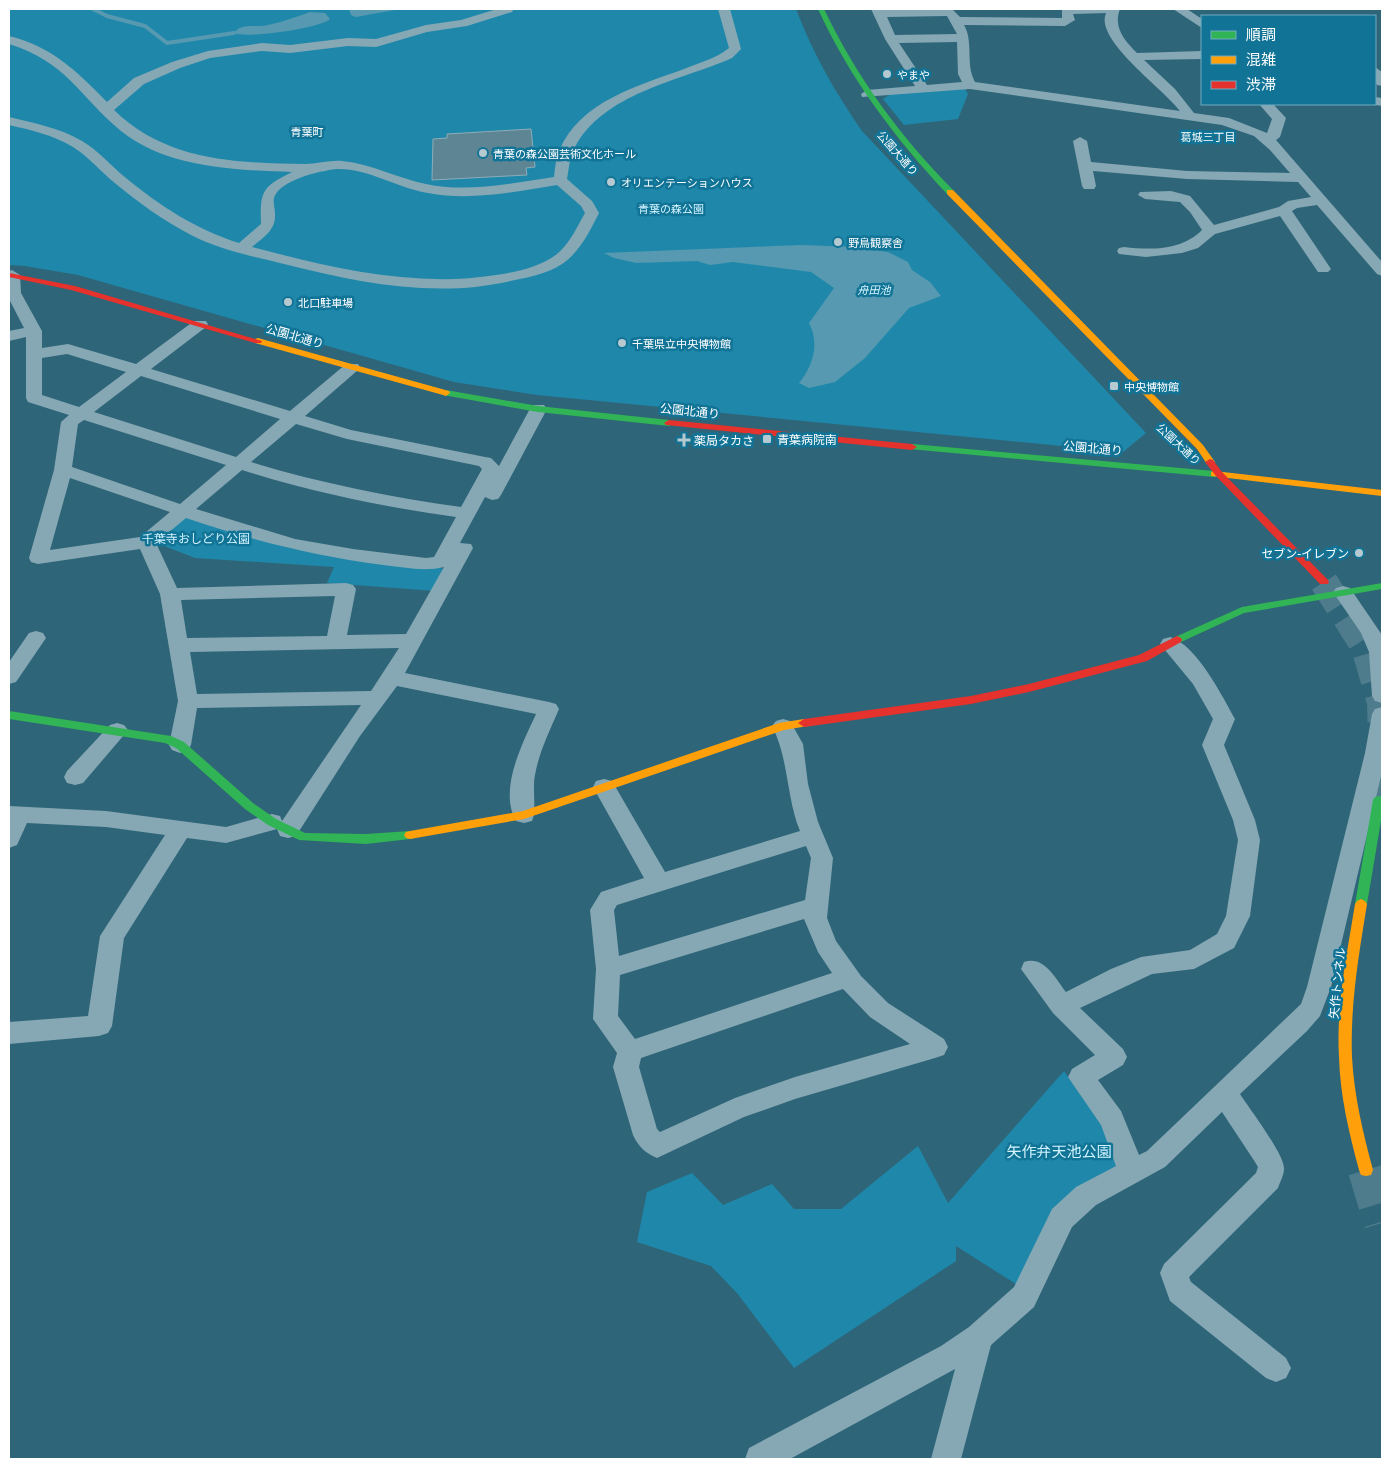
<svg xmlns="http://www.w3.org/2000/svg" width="1391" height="1468" font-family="'Noto Sans','Noto Sans JP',sans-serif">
	<rect width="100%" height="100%" fill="#2f6578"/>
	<!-- green -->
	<path fill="#1f88aa" d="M9,9H796C813,54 835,92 862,131L1146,433L1123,452L537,395L454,382L78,275L25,266L9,265Z
		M964,87L968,94L958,119L904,125L883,99L891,94Z
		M188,515L351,557L447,569L436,591L327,583L334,567L195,558L154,542Z
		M1064,1071L1109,1135L1120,1173L1019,1286L956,1246V1261L794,1368L737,1293L711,1266L637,1242L647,1192L692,1173L723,1205L772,1184L794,1209H841L918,1146L948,1203Z"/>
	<!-- water -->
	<path fill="#5699b0" d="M349,9H400L356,17L351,15Z
		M310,12L325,13L330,19C322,28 246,39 234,33C241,22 257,28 268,25C282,22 296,17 310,12Z
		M802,245L854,247L888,252L908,262L912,270L930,282L941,296L909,308L865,358L835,382L809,388L799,383C813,366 820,343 809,323L834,288L811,272L733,262L710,265L697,261L636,263L614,258L604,253Z"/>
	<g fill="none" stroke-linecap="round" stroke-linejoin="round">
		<!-- stream -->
		<path stroke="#5699b0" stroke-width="4" d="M93,9L107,16L145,26L167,43L234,33"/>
	</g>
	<!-- building -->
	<path fill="#5e8593" stroke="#8dadb8" d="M531,129L535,167L526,168L527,175L432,180L433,139L447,138V134Z"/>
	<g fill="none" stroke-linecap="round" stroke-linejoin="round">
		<!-- secondary-tunnel-far1 -->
		<path stroke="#4e7c8c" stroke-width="28" stroke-dasharray="28 14" stroke-linecap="butt" d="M1324,582L1365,647L1381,702L1382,737
			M1379,800L1382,747"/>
		<!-- secondary-tunnel -->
		<path stroke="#4e7c8c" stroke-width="36" stroke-dasharray="36 18" stroke-linecap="butt" d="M1366,1170L1382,1223"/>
		<!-- street -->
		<path fill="#85a8b4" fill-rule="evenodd" d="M497,9H514L512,12L467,26L427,32L376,47L348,46L290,53L262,51L210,58L180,68L144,84L114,110C166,161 236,163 305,164C317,164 330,160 342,161C372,164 397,178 426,184C467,193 513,183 554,177C555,169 556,158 559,151C580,101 638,86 684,69C699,63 717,58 729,48L718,9H730L741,49L732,58C680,81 602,93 574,149C569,158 569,170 567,179L592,201L599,213C590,231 579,253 562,264C548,273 531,277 515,280C437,299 360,283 284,264C252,256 220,250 191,235C164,221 139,203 116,184C101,172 89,157 73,147C53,135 31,130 9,125V117C34,123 60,128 82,141C99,151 111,166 126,178C160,206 197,230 239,243L261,224C260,191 262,187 292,172C235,170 167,168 121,131C78,95 67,62 9,44V36C51,46 78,72 107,102L134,78L172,62L208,51L262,43L290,45L348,38L376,39L426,25L461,20ZM336,169C368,168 397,188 428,193C470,201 515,192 557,185L581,206L585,213C577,227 570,243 557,254C540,267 517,272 496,275C414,288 332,268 252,247C264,237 276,230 275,214C275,209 273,202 274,198C279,180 320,171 336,169Z
			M871,9H952L960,17L1062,18V9H1120C1113,27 1124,40 1137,53L1202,51V59L1144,60L1175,89L1194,113L1229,118L1267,133L1272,119L1259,104H1273L1286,118L1280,137L1276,140L1382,262V276L1377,274L1317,205L1297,208L1292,211L1331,269L1328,272H1318L1280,216L1215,234L1198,248L1182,253L1146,257L1119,254L1117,251L1119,248L1124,247C1151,250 1181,251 1202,230L1190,212L1180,202L1145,199L1138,195L1140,192L1171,191L1190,196L1214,225L1279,207L1288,201L1311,197L1298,182L1187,179L1093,171L1096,186L1094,189H1084L1082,186L1073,141L1080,137L1087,141L1091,162L1187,171L1290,173L1270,150L1254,136L1222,125L970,89L862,97L861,94L867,90L915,86L885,39ZM1106,13C1094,40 1164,89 1180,111L975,82C965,64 974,42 964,25L1065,26L1075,20L1073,14ZM947,16L957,34L895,35L887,17ZM957,42L958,74L962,82L927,85L899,43Z
			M1173,9H1187L1202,19V28Z
			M1375,67L1382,72V86L1377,85L1375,81Z
			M1375,97L1382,98V106L1370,104H1375Z
			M12,270L20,275L21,293L42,331V348L68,344L136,364L194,321H206L208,324L206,327L151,369L290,411L346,364H358L360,367L358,370L305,416L351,430L485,457L491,458L499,466L532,405H544L547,409L501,495L498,499L492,500L485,497L460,543L471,544L473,548L405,673L549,702L556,704L559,709C550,730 539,752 535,775C532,788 537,811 532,821L524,823L516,821C498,789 523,743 536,714L397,686L360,736L296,836L288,838L280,836L277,829L226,843L187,838L124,938L112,1026L108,1033L99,1036L9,1044V1022L88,1016L100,936L165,835L106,827L27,823L17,845L9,848V806L106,811L226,827L272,814L280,816L282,821L361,705L197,708L191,745L188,750L180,753L172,750L169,745L178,701L160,594L140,549L38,564L31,562L29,558L54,470L61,422L69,415L28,402L26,398V337L9,341V331L24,328L9,299V271ZM67,354L126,372L79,407L42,395V358ZM141,376L280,419L236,457L94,412ZM84,420L226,465L180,504L72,467L78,424ZM296,424L347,439L479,466L482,469L461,507C390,497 320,483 251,462ZM242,470C312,492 383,507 456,517L434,557L426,558L353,549L295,539L196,509ZM70,478L170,512L140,537L50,550ZM186,518C250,540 316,556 383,565C403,567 424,572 444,567L406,634L347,635L356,589L353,585L346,583L177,588L156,543ZM335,596L327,636L187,638L181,600ZM399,648L371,691L197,694L190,652Z
			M1343,586L1350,588L1382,635V703L1375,701L1372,696L1369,652L1361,633L1333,592L1336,588Z
			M36,631L43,633L46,638L16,682L9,684V662L29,633Z
			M1170,637C1197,645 1222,696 1235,719L1224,745L1255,820L1260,840L1250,916L1234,948L1194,969L1152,974L1080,1008L1123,1049L1127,1057L1123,1065L1098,1080L1121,1111L1139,1155L1147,1151L1301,1004L1307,987L1365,753L1372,714L1375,709L1382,707V772L1331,987L1320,1016L1307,1031L1240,1094C1249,1108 1285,1155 1284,1169C1284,1175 1280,1182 1278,1188L1189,1277L1191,1282L1286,1358L1291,1368L1286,1378L1276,1382L1266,1378L1170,1301L1160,1273L1164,1264L1256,1173L1258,1167L1255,1162L1222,1112L1165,1167L1096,1205L1072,1227L1034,1307L991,1345L961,1459H931L955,1369L790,1459H745L749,1448L941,1346L969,1327L1014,1287L1052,1209L1076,1187L1116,1166L1101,1125L1068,1077L1072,1069L1095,1055L1053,1013L1021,969L1024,962C1044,955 1055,978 1066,992L1111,969L1141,957L1190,950L1217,934L1226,916L1238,840L1233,820L1202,745L1213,719L1193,684L1160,644L1163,639Z
			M783,719L790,721L803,744L808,784L818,822L833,858L827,918L836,941L861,976L888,1003L944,1039L948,1047L944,1055L935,1058L795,1099L744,1117L657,1158C645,1153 638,1146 633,1135L613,1067L617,1053L593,1019L596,969L590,910L601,892L644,878L593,787L596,781L604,779L612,781L665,872L800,831C786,797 789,759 772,726L776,721ZM806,846L811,858L805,900L619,956L614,910L617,905ZM804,919L818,952L832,973L635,1039L618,1016L620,975ZM843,989L870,1017L910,1044L795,1077L735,1098L660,1132L657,1129L639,1067L641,1058Z
			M117,723L124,725L128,730L124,735L83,783L75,785L67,783L64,777L67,771L110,725Z"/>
		<!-- fast -->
		<path fill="#30b455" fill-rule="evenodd" d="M818,9H824C857,78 900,136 953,190V194H947C895,138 850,79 818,9Z
			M446,390L538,406L669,420L674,423L669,426L538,412L443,395L442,393Z
			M912,444L1214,471L1219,474L1214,477L909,449L907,447Z
			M1382,583V589L1244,613L1181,642H1173L1172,640L1173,638L1242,607Z
			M9,711L171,736L184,742L253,803L276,819L305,833L366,834L410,831L414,832L416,835L414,838L410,839L366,844L299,840L268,825L245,809L176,748L165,743L9,719Z
			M1379,796L1382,797V815L1367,904L1365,907L1361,909L1357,907L1355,904L1373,800L1375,797Z"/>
		<!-- slow -->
		<path fill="#ff9f0a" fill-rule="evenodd" d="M947,190H953L1203,445L1215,462L1213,464H1207L1197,449L947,194Z
			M258,338L449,391L450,393L446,396L443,395L255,343V339Z
			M1214,471L1382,490V496L1211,476V472Z
			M804,719L808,720L810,723L808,726L784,730L524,819L410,839L406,838L404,835L406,832L410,831L523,811L779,723Z
			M1361,899L1365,901L1367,904C1359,954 1350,1005 1352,1057C1354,1095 1363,1133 1373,1170L1371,1175L1366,1176L1361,1175L1359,1170C1349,1133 1340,1095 1339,1057C1336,1005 1347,954 1355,904L1357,901Z"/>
		<!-- jam -->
		<path fill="#e5322d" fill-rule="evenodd" d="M9,273L75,286L262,341L261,343H255L71,290L9,277Z
			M669,420L912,444L917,447L912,450L666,425L664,423Z
			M1210,459L1213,460L1222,472L1328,580L1329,582L1328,584H1320L1216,476L1205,462Z
			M1177,636L1181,638L1182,640L1181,642L1147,661L1029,692L971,704L804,727L798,723L804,719L971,696L1029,684L1139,655Z"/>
	</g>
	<!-- markers -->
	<g fill="#b6c9d0" stroke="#117496" stroke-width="2">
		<circle cx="887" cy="74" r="5"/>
		<circle cx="483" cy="153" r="5"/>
		<circle cx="611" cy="182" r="5"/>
		<circle cx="838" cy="242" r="5"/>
		<circle cx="288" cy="302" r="5"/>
		<circle cx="622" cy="343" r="5"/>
		<rect x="1109" y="381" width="10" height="10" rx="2.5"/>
		<rect x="762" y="434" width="10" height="10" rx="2.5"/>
		<path d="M681.5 432.5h5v5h5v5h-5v5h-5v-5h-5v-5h5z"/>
		<circle cx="1359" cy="553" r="5"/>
	</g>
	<g text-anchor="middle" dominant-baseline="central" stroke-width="5" stroke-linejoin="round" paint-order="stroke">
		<!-- far-poi labels -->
		<g font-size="11" fill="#fff" stroke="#117496" text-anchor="start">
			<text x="897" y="74">やまや</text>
			<text x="493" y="153">青葉の森公園芸術文化ホール</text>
			<text x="621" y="182">オリエンテーションハウス</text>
			<text x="848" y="242">野鳥観察舎</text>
			<text x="298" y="302">北口駐車場</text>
			<text x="632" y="343">千葉県立中央博物館</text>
			<text x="1124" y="386">中央博物館</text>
		</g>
		<!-- far-neighbourhood labels -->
		<g font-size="11" fill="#fff" stroke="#117496">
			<text x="307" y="131">青葉町</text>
			<text x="1208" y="136">葛城三丁目</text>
		</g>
		<!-- far-street labels -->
		<g font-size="11" fill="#fff" stroke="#117496">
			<text transform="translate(898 153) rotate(49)">公園大通り</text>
			<text transform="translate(1179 444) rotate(43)">公園大通り</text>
		</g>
		<!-- far-park labels -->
		<g font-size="11" fill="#d0f3fe" stroke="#117496">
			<text x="671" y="208">青葉の森公園</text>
		</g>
		<!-- far-water labels -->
		<g font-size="11" font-style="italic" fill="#d6f4fc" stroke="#117496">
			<text x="874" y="289">舟田池</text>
		</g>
		<!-- street labels -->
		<g font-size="12" fill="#fff" stroke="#117496">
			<text transform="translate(295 336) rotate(16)">公園北通り</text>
			<text transform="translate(690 411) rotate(6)">公園北通り</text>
			<text transform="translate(1093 448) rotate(5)">公園北通り</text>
			<text transform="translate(1337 983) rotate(-84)">矢作トンネル</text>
		</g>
		<!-- poi labels -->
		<g font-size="12" fill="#fff" stroke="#117496" text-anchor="start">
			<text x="777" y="439">青葉病院南</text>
			<text x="694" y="440">薬局タカさ</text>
			<text x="1349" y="553" text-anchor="end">セブン-イレブン</text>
		</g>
		<!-- park labels -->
		<g font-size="12" fill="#d0f3fe" stroke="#117496">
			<text x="196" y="538">千葉寺おしどり公園</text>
		</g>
		<!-- near-park labels -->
		<g font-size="15" fill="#d0f3fe" stroke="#117496">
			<text x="1059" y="1151">矢作弁天池公園</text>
		</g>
	</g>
	<!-- border -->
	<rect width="1391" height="1468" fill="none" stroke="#ffffff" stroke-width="20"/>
	<!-- legend -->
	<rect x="1201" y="15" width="175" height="90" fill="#117496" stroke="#70acc0"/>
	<rect x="1211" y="31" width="25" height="8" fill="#30b455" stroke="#70acc0"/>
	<text x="1246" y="40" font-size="15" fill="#ffffff">順調</text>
	<rect x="1211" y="56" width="25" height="8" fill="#ff9f0a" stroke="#70acc0"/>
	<text x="1246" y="65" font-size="15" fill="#ffffff">混雑</text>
	<rect x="1211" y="81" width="25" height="8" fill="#e5322d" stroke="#70acc0"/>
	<text x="1246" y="90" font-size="15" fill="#ffffff">渋滞</text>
</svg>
